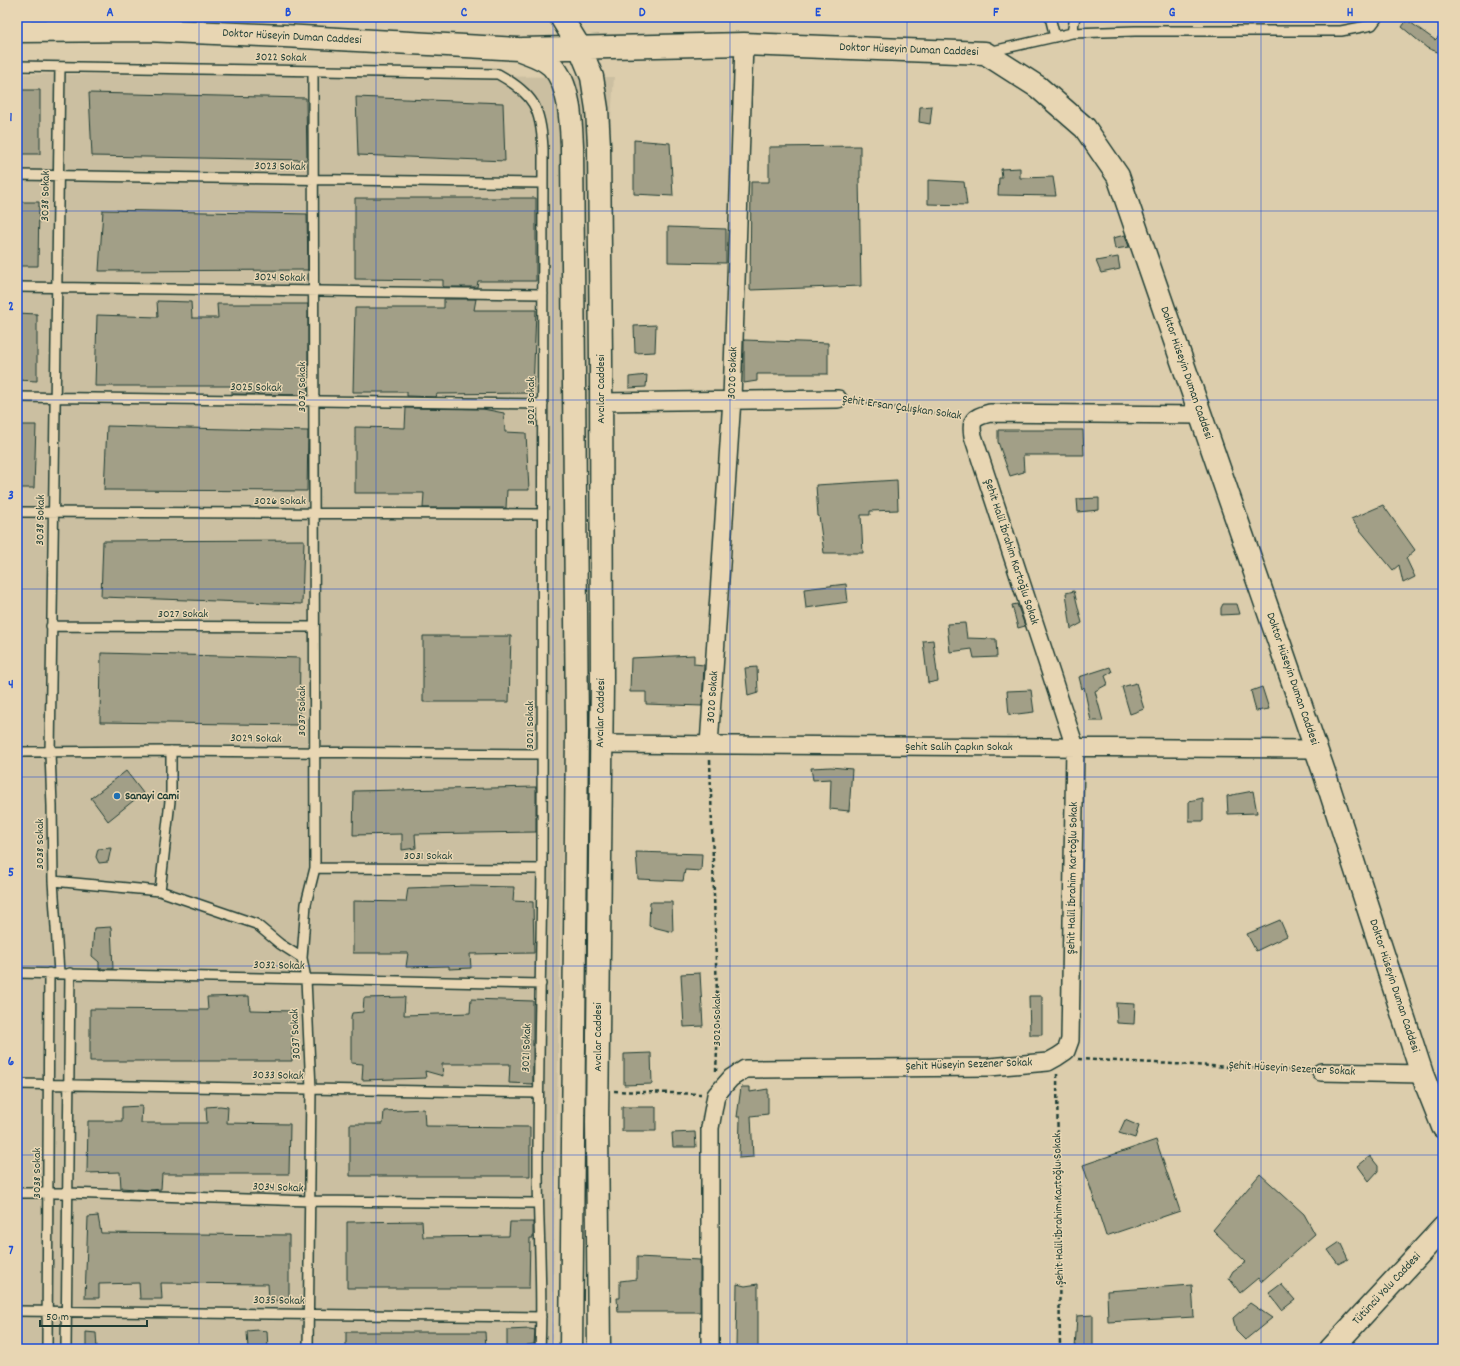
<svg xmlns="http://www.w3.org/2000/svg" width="1460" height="1366" font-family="Dekko,sans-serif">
	<rect width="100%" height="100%" fill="#dccdac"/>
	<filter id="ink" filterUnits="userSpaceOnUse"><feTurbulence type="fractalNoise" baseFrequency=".025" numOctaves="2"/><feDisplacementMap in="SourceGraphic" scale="8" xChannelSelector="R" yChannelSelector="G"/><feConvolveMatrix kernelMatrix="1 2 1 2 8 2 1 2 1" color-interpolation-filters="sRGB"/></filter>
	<g filter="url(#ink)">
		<!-- built -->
		<path fill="#cbbfa1" d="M17,74L614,77L563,810L552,1349H17Z"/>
		<!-- building -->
		<path fill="#a29f87" stroke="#1f3d34" d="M1407,20L1435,40L1443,32V54L1427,48L1402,27Z
			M17,90H40V154H17Z
			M89,93L306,98L307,160L92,156Z
			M356,97L503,103L505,161L358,155Z
			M932,106L930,124L919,122L920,107Z
			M634,140L670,143L673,196L634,194Z
			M860,146V178H859L861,286L750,290L751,182H769V147Z
			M1020,168V178L1053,177L1056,196L998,195L999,178H1002L1001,169Z
			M928,180L964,182L967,205L928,204Z
			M355,198H536V281H478L477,287H443V280L355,279Z
			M17,202H39L38,266H17Z
			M103,210L307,214L308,270L99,271Z
			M668,227L726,229V263L668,262Z
			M1125,235L1129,247L1115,249L1113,238Z
			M1118,257L1120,269L1101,273L1096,261Z
			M444,299H476L474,310H536L533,393L437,394L436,397L407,396V392H353L355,308H444Z
			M157,301L191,302L192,318H218L217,304H308V395L232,394V386H95L97,315L158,317Z
			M17,313L37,314V381L17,380Z
			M656,325L655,352L635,353L634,326Z
			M744,340L828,343V374H757V381L744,383Z
			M647,375L646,387L629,388V377Z
			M406,408L483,409L504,413L505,432L526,433L529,490H507L506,508H423L424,493H355V427L405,428Z
			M17,425H36L34,488H17Z
			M107,426L308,431L307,491L104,490Z
			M998,430H1083L1084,455H1023L1024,472L1010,476L998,442Z
			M897,480L898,510L870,511V515H861L863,553H824L819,516H818L816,485Z
			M1099,498V510L1078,512L1077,499Z
			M1383,505L1415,550L1406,558L1415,577L1403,583L1399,565L1393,570L1351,519Z
			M304,540L302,604L101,597L103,541Z
			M846,584L848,602L806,608L804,589Z
			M1074,591L1082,623L1071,629L1066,593Z
			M1017,604L1025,626L1018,628L1012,605Z
			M1223,604H1237L1240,614L1221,615V608Z
			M965,623L967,638L996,639L997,657L974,658L972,649L950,652L947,624Z
			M423,636H511L509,702H423Z
			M933,640L938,681L928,683L923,641Z
			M101,653L300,658L299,725L100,722Z
			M694,655V664L704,665L702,706L646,704V692H630L631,658Z
			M757,667L758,693L748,696L745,668Z
			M1110,667L1112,672L1105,676L1108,684L1095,691L1103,721H1091L1084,687L1082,689L1079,677Z
			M1136,683L1144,709L1130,714L1122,687Z
			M1262,687L1269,709L1256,711L1251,691Z
			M1031,690L1034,712L1009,715L1007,691Z
			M831,767L852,769L849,811L830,809L831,779L813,780L811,768Z
			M126,771L143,793L108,821L91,798Z
			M536,787V832L415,834L416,848L402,850V834L353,835L354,791Z
			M1253,791L1257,813L1228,814L1227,796Z
			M1203,798V821H1189V801Z
			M111,848L108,862L99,863L96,857L98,849Z
			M636,852L702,854L701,871L685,870L683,881L638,879Z
			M469,886L514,887L513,901L533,902L534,953L470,954L471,968L449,969V966L406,967L408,953H353V901L406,902L408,888Z
			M650,902H672L673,932L649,926Z
			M1280,920L1287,936L1256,951L1247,934Z
			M111,927L113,969H99V962L92,956L94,928Z
			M700,973L703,1026L684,1027L681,974Z
			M249,996L250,1010L292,1011V1061H90V1009L208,1010L207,997Z
			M1029,996H1042V1035H1030Z
			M405,997L404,1015L470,1013L471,999L533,1001V1084L509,1083L510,1064H442L443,1076L425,1071L426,1078L362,1080L363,1064L351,1063V1018L352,1013L363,1012L364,998Z
			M1116,1003L1135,1004L1134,1024L1117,1023Z
			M651,1053L652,1084L624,1085V1054Z
			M741,1087H750V1092L768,1089V1114L751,1116L753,1157L739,1158L740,1117H737Z
			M142,1106L141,1123H207L206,1107L220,1106L228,1107L227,1123L290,1124L289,1174H162L161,1189L151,1190L121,1188L120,1172L87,1173L88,1121H122V1107Z
			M622,1107H656V1131H622Z
			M424,1109L425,1126L530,1127V1176H350V1124H383L384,1111Z
			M1125,1120L1139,1126L1135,1138L1119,1133Z
			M695,1132L696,1147H673L672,1133Z
			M1156,1140L1180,1211L1106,1236L1083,1165Z
			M1370,1156L1378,1166V1171L1369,1181L1358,1166Z
			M1260,1174L1304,1214L1315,1234L1261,1282L1258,1278L1240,1293L1229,1278L1233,1271L1246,1262L1213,1230Z
			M98,1216L101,1233L289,1235V1300L269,1301L268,1284L161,1283L162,1299H140L139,1283L99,1284V1298H85L88,1217Z
			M422,1221L423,1237L509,1236L510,1222H533V1238H530L529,1288H347V1222Z
			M1340,1242L1348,1259L1338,1264L1328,1250Z
			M637,1257L700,1260V1312H618L617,1298H620V1281L637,1279Z
			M737,1284L745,1286L758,1284V1349H736Z
			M1281,1284L1295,1300L1282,1310L1269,1293Z
			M1192,1285L1194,1317L1108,1322L1107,1291Z
			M1250,1303L1272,1318L1245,1340L1236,1331L1233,1318Z
			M1093,1315V1349H1075L1077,1316Z
			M530,1329L535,1330L534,1344L527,1345V1349H507V1330Z
			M258,1330L267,1331L268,1349H248L247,1331Z
			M86,1332L96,1333L97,1349H86Z
			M346,1332H485L486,1349H346Z"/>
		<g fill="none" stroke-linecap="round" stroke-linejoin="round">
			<!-- service casing -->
			<g stroke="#1f3d34" stroke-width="12">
				<path id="service" d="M1050,17L1055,37
					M1072,33L1075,17
					M988,52L1072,33L1135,31H1341L1372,25L1378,17
					M17,66L498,74C534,94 541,108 543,149L542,869C541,969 538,1068 538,1168C538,1228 543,1289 540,1349
					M17,175L543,183
					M17,287L543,294
					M17,397L543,404
					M17,512L542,514
					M51,626L314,627
					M17,752L171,751L542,754
					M315,868L542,869
					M53,881L160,891L256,924L280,944L302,958
					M160,891L171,792V751
					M17,973L541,984
					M59,973L53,881L52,806L50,753L60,67
					M17,1084L538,1093
					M17,1193H67L309,1201L538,1203
					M17,1311L541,1317
					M47,1349L49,973
					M66,1349L70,973
					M308,1349L311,1089L306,979L302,958L306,904L315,868L313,71"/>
			</g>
			<!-- minor casing -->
			<g stroke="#1f3d34" stroke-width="20">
				<path id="minor" d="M601,402L838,399
					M601,744L1316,749
					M709,745L732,399L744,44
					M1321,1072L1422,1074
					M710,1349V1128L716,1095L731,1078L745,1069L989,1067L1048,1062L1057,1057L1066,1051L1070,1040L1075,747L973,436C970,420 974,417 990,413L1201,415"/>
			</g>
			<!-- secondary casing -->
			<g stroke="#1f3d34" stroke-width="25">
				<path id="secondary" d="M561,17L580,48L592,77L597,109L599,145L601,359L602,683L597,1122L599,1349
					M17,31L146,30L284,36L518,49C530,54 543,57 552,66C570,84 571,122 572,146L577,730L571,1349
					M523,49L744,44L985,53L1038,87L1085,128L1118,176L1325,775L1422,1074L1443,1127
					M1331,1349L1443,1228"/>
			</g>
			<!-- path -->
			<path stroke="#1f3d34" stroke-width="2.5" stroke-dasharray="4 3" stroke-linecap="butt" d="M853,401L959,417
				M710,760L718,1029L716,1071
				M1078,1059L1307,1071
				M1057,1074L1060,1349
				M614,1091L701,1094"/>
			<!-- service -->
			<use href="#service" stroke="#e8d6b3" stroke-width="9"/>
			<!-- minor -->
			<use href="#minor" stroke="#e8d6b3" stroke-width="17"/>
			<!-- secondary -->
			<use href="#secondary" stroke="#e8d6b3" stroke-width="22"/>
		</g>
	</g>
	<!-- grid -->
	<path fill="none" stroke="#1d4ed8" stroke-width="1" stroke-opacity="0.55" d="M199,17V1349M376,17V1349M553,17V1349M730,17V1349M907,17V1349M1084,17V1349M1261,17V1349M17,211H1443M17,400H1443M17,589H1443M17,777H1443M17,966H1443M17,1155H1443"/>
	<!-- markers -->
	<circle fill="#1f6fb2" stroke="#e8d6b3" stroke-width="1.5" cx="117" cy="796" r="4"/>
	<g text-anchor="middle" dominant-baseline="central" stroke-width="3" stroke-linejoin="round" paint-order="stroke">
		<!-- street labels -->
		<g font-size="12" fill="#1f3d34" stroke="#e8d6b3">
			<text transform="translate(292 37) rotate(3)">Doktor Hüseyin Duman Caddesi</text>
			<text transform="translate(909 50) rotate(2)">Doktor Hüseyin Duman Caddesi</text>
			<text transform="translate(281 58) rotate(1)">3022 Sokak</text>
			<text transform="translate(280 167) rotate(1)">3023 Sokak</text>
			<text transform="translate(46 196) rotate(-89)">3038 Sokak</text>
			<text transform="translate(280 278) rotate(1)">3024 Sokak</text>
			<text transform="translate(733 373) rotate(-88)">3020 Sokak</text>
			<text transform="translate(1186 373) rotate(71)">Doktor Hüseyin Duman Caddesi</text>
			<text transform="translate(302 387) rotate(-90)">3037 Sokak</text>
			<text transform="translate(256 388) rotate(1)">3025 Sokak</text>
			<text transform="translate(601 389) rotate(-90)">Avcılar Caddesi</text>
			<text transform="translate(531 401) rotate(-90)">3021 Sokak</text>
			<text transform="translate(902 408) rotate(8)">Şehit Ersan Çalışkan Sokak</text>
			<text x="280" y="501">3026 Sokak</text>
			<text transform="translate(41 520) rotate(-89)">3038 Sokak</text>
			<text transform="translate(1011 552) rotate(72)">Şehit Halil İbrahim Kartoğlu Sokak</text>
			<text x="183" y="614">3027 Sokak</text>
			<text transform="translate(1292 679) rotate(71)">Doktor Hüseyin Duman Caddesi</text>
			<text transform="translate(713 697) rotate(-86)">3020 Sokak</text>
			<text transform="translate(302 711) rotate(-90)">3037 Sokak</text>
			<text transform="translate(601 713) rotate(-89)">Avcılar Caddesi</text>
			<text transform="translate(530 725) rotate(-90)">3021 Sokak</text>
			<text transform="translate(256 739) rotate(1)">3029 Sokak</text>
			<text x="959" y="747">Şehit Salih Çapkın Sokak</text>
			<text transform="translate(40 844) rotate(-90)">3038 Sokak</text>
			<text x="428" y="856">3031 Sokak</text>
			<text transform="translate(1073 878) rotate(-89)">Şehit Halil İbrahim Kartoğlu Sokak</text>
			<text transform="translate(279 966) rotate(1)">3032 Sokak</text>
			<text transform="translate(1394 986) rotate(72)">Doktor Hüseyin Duman Caddesi</text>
			<text transform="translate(717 1020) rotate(-90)">3020 Sokak</text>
			<text transform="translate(296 1034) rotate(-93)">3037 Sokak</text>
			<text transform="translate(598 1037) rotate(-90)">Avcılar Caddesi</text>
			<text transform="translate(527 1048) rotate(-88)">3021 Sokak</text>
			<text transform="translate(969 1065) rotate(-2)">Şehit Hüseyin Sezener Sokak</text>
			<text transform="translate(1292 1069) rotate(3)">Şehit Hüseyin Sezener Sokak</text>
			<text transform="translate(278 1076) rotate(1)">3033 Sokak</text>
			<text transform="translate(37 1173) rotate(-90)">3038 Sokak</text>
			<text transform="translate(278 1188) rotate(2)">3034 Sokak</text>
			<text transform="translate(1059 1209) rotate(-91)">Şehit Halil İbrahim Kartoğlu Sokak</text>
			<text transform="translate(1387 1289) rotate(-47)">Tütüncü Yolu Caddesi</text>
			<text transform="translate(279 1301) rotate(1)">3035 Sokak</text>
		</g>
		<!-- poi labels -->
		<g font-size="12" font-weight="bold" fill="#1f3d34" stroke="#e8d6b3" text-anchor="start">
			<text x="125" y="796">Sanayi Cami</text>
		</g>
	</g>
	<!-- margin -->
	<rect width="1460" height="1366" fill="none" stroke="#e8d6b3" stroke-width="44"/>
	<!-- scale -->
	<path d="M40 1320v6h107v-6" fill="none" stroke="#1f3d34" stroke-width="2"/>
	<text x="46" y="1320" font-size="12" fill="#1f3d34" stroke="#e8d6b3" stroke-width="3" paint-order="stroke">50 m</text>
	<rect x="22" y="22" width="1416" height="1322" fill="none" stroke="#1d4ed8" stroke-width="1.5"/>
	<g font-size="13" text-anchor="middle" font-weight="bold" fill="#1d4ed8">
		<text x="110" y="16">A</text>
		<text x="288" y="16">B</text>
		<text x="464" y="16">C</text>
		<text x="642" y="16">D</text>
		<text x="818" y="16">E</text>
		<text x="996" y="16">F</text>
		<text x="1172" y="16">G</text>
		<text x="1350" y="16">H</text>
		<text x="11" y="121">1</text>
		<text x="11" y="310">2</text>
		<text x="11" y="499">3</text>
		<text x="11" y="688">4</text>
		<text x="11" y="876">5</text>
		<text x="11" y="1065">6</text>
		<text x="11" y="1254">7</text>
	</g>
</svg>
